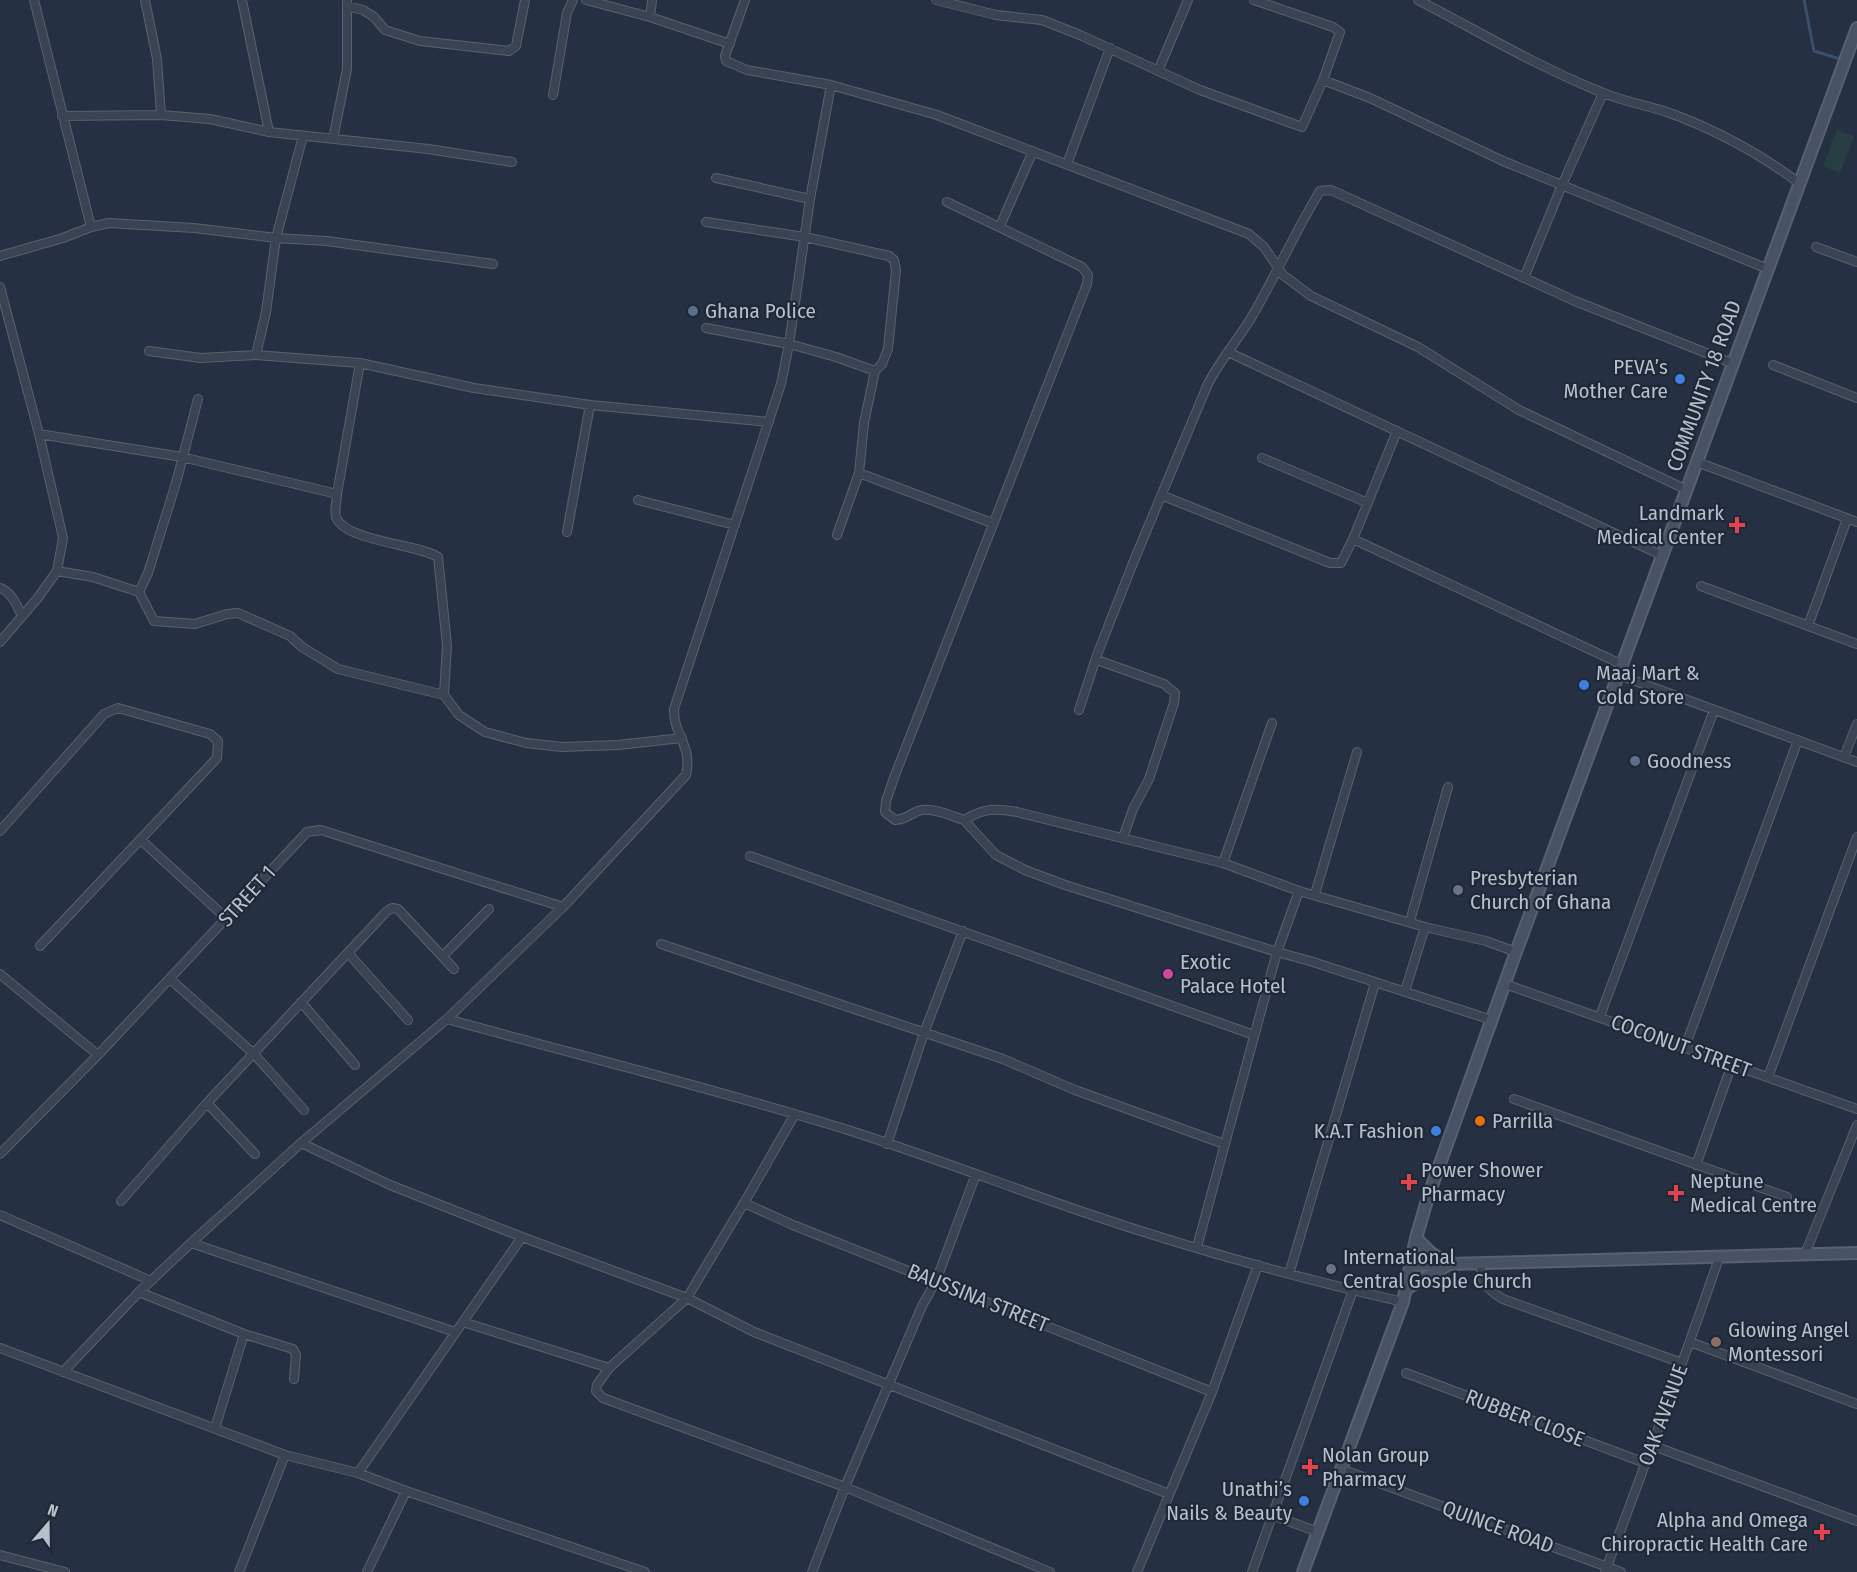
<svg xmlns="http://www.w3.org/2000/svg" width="1857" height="1572" font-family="'Fira Sans Condensed',sans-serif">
	<rect width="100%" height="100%" fill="#253142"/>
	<!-- green -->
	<path fill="#273f43" d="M1837,130L1854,136L1840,173L1823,166Z"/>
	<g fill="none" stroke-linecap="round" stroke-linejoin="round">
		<!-- stream -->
		<path stroke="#3b4e6b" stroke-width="3" d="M1804,0L1814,51L1840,59"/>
		<!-- street casing -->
		<g stroke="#58616f" stroke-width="10">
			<path id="street" d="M34,0L91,227
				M145,0L157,59L161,115
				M242,0L269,132
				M586,0L650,17L730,44
				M745,0L725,56L726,61L747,70L831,85L937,115L1249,234L1264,247L1283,275L1311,296L1418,347L1519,410L1687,490
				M936,0L996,15L1042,20L1080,35L1200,90L1302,127L1323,80L1340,32L1333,27L1254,0
				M1418,0C1478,31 1538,67 1601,92C1622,101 1645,105 1667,112C1714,129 1759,153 1799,183
				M347,6L363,10L374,17L385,30L420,41L509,51L516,46L525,0
				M650,17L652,0
				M1158,71L1188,0
				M1323,80L1370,98L1503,161L1768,269
				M553,95L567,13L573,0
				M62,116L161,115L210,119L269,132L428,149L512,162
				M333,139L347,69V0
				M1067,164L1110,48
				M716,178L810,199
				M947,202L1082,267L1088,275L1087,284L895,775L886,801L885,812L895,820C909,819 911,812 922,810C935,808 952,816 964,820C985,808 993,808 1017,812L1223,863L1299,891L1425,927L1486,941L1516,952
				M706,222L805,237L889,256L894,260L896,270L888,349L882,364L875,371L864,423L859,473L837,535
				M1000,226L1033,151
				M1816,247L1857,262
				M0,256L63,238L91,227L109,223L194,228L276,238L327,241L493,264
				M1524,278L1562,185L1603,93
				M0,287L39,434L63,538L57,571L37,599L0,642
				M706,328L789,344L836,357L875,371
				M149,351L201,358L256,355L360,363L474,388L590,405L769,422
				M1228,352L1663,556
				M256,355L266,312L276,238L303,136
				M360,363L337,494C337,501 334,510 336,517C344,541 418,544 438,557L447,645L444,695
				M1773,365L1857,398
				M39,434L182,457L337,494
				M1262,458L1368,503
				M1697,462L1857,522
				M859,473L992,523
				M1161,495L1330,563H1341L1353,539L1397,431
				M638,500L735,525
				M567,532L590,405
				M1353,539L1623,665
				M57,571L93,577L139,592L154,621L195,624L227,614L238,613L290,636L302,647L338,669L444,695L459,715L485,732L526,743L562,747L618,745L682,738
				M1701,586L1857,644
				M0,588C12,592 17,606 22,616
				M139,592L148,573L176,483L198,399
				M1808,626L1847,519
				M1097,660L1164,684L1175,693L1174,703L1149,779L1133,809L1123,838
				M1619,675L1857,762
				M1079,710L1097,655L1133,563L1207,386C1220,359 1240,338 1254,313C1277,273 1296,230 1320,191L1331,190L1575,301L1734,364
				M1844,757L1857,724
				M964,820L996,855L1025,870L1065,885L1277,952L1310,961L1492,1020
				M0,831L104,714L118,708L210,734L218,741L217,758L40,946
				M141,840L226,918
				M750,856L1254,1035
				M1223,863L1272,723
				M1315,894L1357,752
				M1410,921L1448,787
				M661,944L1003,1059L1075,1090L1224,1144
				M348,953L408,1020
				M443,956L489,909
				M0,974L98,1055
				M170,979L253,1053L304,1110
				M1505,984L1857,1109
				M1405,991L1425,927
				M301,1002L355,1065
				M1600,1016L1714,710
				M447,1019C581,1056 716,1089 848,1130C926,1155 1002,1184 1080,1211C1185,1247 1294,1277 1403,1302
				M1685,1047L1798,740
				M1768,1077L1857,837
				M1514,1099L1787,1197
				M207,1103L255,1154
				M795,1114L744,1203L687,1298L609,1368L597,1385L596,1391L603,1398L845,1487L1050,1572
				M301,1143L390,1185L522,1237L687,1298L754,1332L1169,1494
				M887,1144L924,1033L963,931
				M0,1154L98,1055L307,832L321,830L563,907
				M1696,1165L1732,1064
				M121,1201L207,1103L387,911L392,908L398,909L454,969
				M744,1203L793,1225L1212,1392
				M0,1215L151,1281
				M191,1243L455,1332
				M1197,1247L1277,952L1299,891
				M1805,1254L1857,1125
				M1480,1264C1483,1284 1485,1288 1503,1299L1682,1363
				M1289,1274L1375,983
				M139,1292L244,1334
				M463,1322L609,1368
				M1690,1342L1857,1404
				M0,1348L285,1455L358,1473L406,1491L645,1572
				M63,1372L139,1292L191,1243L301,1143L447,1019L563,907L686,775C693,745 673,735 674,709L781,384L789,344L810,199L831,85
				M1406,1373L1645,1463
				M215,1428L244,1334L293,1349L296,1355L294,1379
				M1651,1445L1857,1521
				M1341,1469L1621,1572
				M358,1473L522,1237
				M1272,1515L1318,1532
				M0,1555L65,1572
				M239,1572L285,1455
				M367,1572L406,1491
				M812,1572L845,1487L922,1306L936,1281L976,1174
				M1137,1572L1212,1392L1258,1265
				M1252,1572L1353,1290
				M1605,1572C1644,1468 1683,1363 1719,1258"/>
		</g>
		<!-- secondary casing -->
		<g stroke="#58616f" stroke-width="14">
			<path id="secondary" d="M1416,1238L1431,1253L1449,1264
				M1410,1265L1857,1253
				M1406,1289L1446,1266
				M1303,1572L1403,1302L1416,1238L1428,1197L1516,952L1857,28"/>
		</g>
		<!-- street -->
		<use href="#street" stroke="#3a4352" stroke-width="8"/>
		<!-- secondary -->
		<use href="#secondary" stroke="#485265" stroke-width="10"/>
	</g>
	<!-- markers -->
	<g fill="#5c6f8a" stroke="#1e2837" stroke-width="2">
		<circle cx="693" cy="311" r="6"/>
		<circle cx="1635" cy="761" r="6"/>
	</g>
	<g fill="#3f7fe0" stroke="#1e2837" stroke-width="2">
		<circle cx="1680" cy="379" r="6"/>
		<circle cx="1584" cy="685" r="6"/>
		<circle cx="1436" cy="1131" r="6"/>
		<circle cx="1304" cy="1501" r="6"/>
	</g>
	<g fill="#e0444e" stroke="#1e2837" stroke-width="2">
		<path d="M1734 516h6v6h6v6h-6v6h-6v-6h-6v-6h6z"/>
		<path d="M1406 1173h6v6h6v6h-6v6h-6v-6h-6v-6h6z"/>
		<path d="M1673 1184h6v6h6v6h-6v6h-6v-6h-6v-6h6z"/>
		<path d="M1307 1458h6v6h6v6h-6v6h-6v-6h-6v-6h6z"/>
		<path d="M1819 1523h6v6h6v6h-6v6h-6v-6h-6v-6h6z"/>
	</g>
	<g fill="#6b7280" stroke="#1e2837" stroke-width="2">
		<circle cx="1458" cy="890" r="6"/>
		<circle cx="1331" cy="1269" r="6"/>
	</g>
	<circle fill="#d1479c" stroke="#1e2837" stroke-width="2" cx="1168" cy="974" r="6"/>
	<circle fill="#e8710a" stroke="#1e2837" stroke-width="2" cx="1480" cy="1121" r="6"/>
	<circle fill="#8d6e63" stroke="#1e2837" stroke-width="2" cx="1716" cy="1342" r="6"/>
	<g text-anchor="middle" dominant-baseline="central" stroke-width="4.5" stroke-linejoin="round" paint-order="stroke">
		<!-- poi labels -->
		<g font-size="21" fill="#b7becc" stroke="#1e2837" text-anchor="start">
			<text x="705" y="311">Ghana Police</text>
			<text x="1668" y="367" text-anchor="end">PEVA’s<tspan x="1668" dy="24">Mother Care</tspan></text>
			<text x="1724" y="513" text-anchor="end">Landmark<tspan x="1724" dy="24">Medical Center</tspan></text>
			<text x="1596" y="673">Maaj Mart &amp;<tspan x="1596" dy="24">Cold Store</tspan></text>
			<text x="1647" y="761">Goodness</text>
			<text x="1470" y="878">Presbyterian<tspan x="1470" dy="24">Church of Ghana</tspan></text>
			<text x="1180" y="962">Exotic<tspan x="1180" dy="24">Palace Hotel</tspan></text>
			<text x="1492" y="1121">Parrilla</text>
			<text x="1424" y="1131" text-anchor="end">K.A.T Fashion</text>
			<text x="1421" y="1170">Power Shower<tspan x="1421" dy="24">Pharmacy</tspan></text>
			<text x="1690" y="1181">Neptune<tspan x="1690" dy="24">Medical Centre</tspan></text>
			<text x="1343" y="1257">International<tspan x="1343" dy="24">Central Gosple Church</tspan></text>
			<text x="1728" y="1330">Glowing Angel<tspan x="1728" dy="24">Montessori</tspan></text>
			<text x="1322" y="1455">Nolan Group<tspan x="1322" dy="24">Pharmacy</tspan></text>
			<text x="1292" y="1489" text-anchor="end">Unathi’s<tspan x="1292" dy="24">Nails &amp; Beauty</tspan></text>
			<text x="1808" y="1520" text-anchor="end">Alpha and Omega<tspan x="1808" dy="24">Chiropractic Health Care</tspan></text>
		</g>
		<!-- street labels -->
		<g font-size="21" fill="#b7becc" stroke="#1e2837">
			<text transform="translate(1704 386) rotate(-70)">COMMUNITY 18 ROAD</text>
			<text transform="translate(247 896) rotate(-48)">STREET 1</text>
			<text transform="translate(1681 1046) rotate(20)">COCONUT STREET</text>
			<text transform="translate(978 1298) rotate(22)">BAUSSINA STREET</text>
			<text transform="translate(1663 1415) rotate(-70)">OAK AVENUE</text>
			<text transform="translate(1525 1418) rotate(21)">RUBBER CLOSE</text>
			<text transform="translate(1498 1527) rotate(20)">QUINCE ROAD</text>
		</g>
	</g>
	<!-- north arrow -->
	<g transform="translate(48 1524) rotate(20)" stroke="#1e2837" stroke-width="4.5" paint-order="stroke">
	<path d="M0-4.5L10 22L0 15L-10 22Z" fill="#b7becc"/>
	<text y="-9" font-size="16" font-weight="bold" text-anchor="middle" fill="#b7becc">N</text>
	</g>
</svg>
